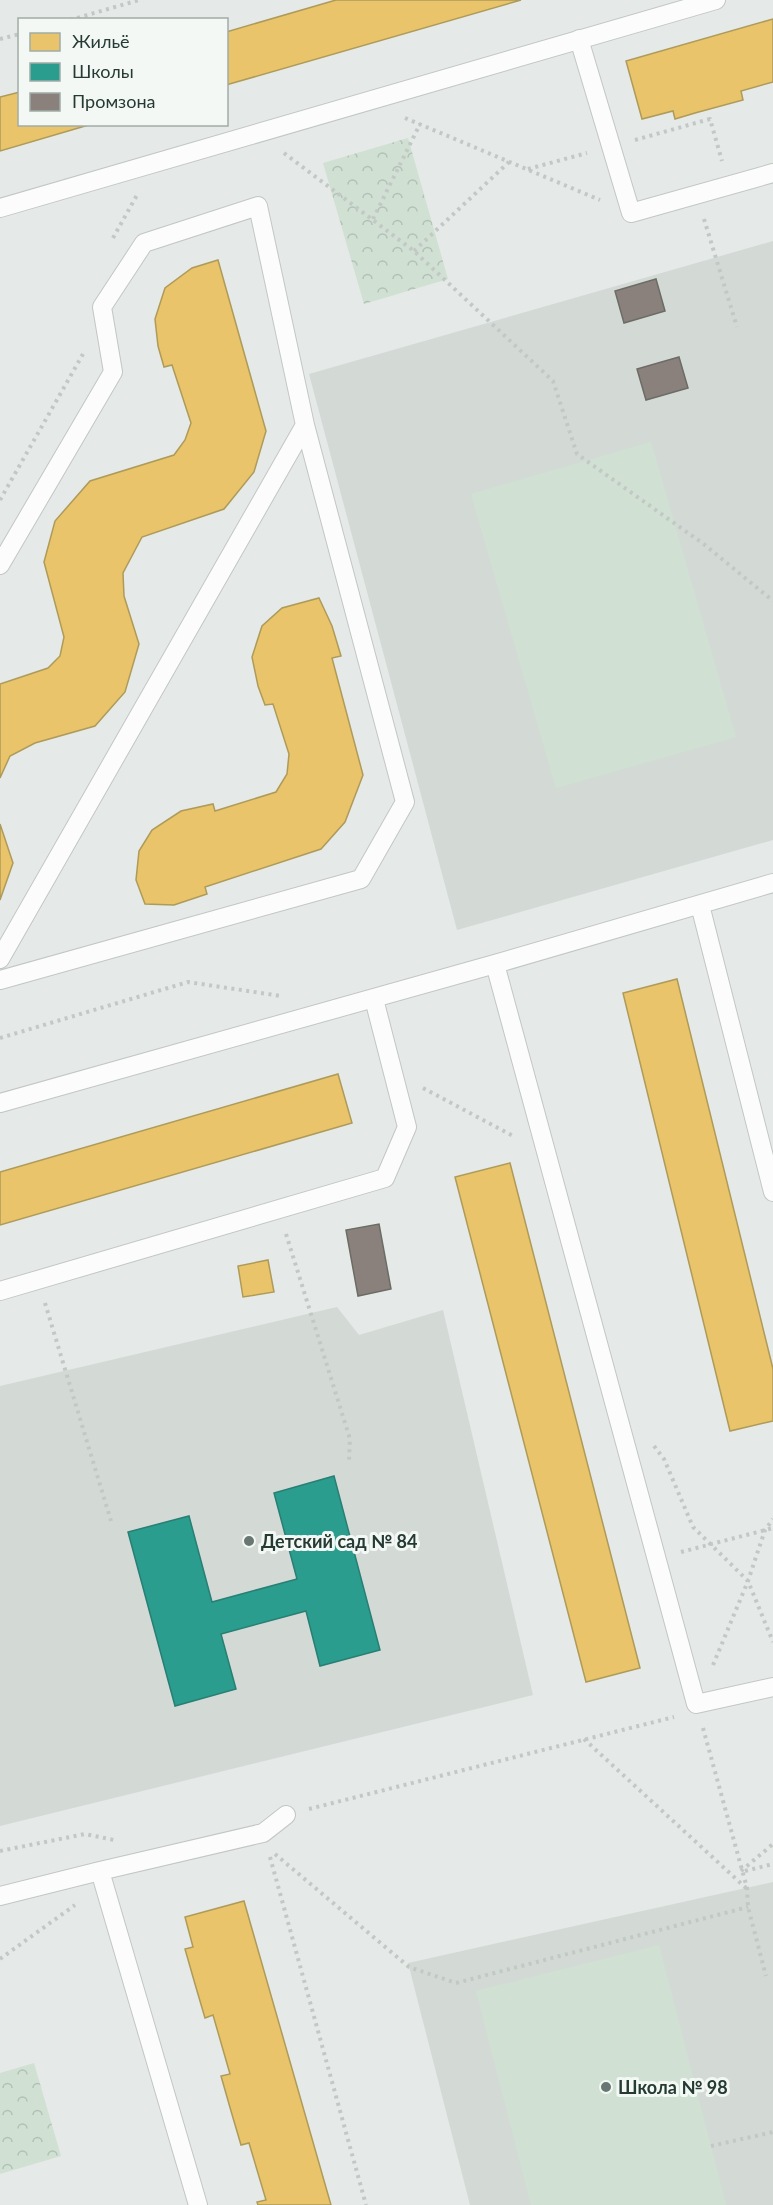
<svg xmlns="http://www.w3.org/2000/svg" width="773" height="2205" font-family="Lato,sans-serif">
	<defs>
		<pattern id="park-crowns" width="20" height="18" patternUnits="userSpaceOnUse" patternTransform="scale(1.5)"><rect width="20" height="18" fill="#d0e0d3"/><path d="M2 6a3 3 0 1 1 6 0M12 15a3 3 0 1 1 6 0" fill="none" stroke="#b2c1b6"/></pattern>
	</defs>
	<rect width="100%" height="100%" fill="#e5e9e7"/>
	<!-- built -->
	<path fill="#d3dad6" d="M773,241V840L457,930L309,374Z
		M337,1307L359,1335L443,1310L533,1695L0,1826V1386Z
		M773,1882V2205H470L408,1963Z"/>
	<!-- grass -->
	<path fill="#d0e0d3" d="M651,442L736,737L556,788L471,494Z
		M659,1945L726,2205H531L476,1991Z"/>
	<!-- park -->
	<path fill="url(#park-crowns)" d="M408,138L448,279L364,304L323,163Z
		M34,2063L61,2156L0,2174V2073Z"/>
	<!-- homes -->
	<path fill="#e9c46a" stroke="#ae9b5a" stroke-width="1.5" d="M336,0H521L226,85V32Z
		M773,19V82L741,91L743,100L695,113L675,119L673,111L642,119L626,61Z
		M20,92V124H92L0,151V97Z
		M218,260L266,431L254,472L224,509L142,537L123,573L124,596L139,644L125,692L95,726L35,743L10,756L0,778V684L48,668L60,656L64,637L44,562L55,521L90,481L174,455L185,440L191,423L172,365L164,367L158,346L155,319L165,288L192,268Z
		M319,598L332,626L341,656L332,658L363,775L345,822L321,849L205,887L207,894L174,905L145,904L136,880L139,851L152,830L181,811L213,804L215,811L276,792L287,774L289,754L273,704L265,705L258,686L252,657L262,626L282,608Z
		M0,824L13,863L0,900Z
		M677,979L773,1369V1421L730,1431L623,993Z
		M338,1074L352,1123L0,1225V1172Z
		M510,1163L640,1668L586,1682L455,1177Z
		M268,1260L274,1292L243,1297L238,1266Z
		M244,1901L331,2205H258L257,2202L266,2200L249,2143L241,2145L231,2111L221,2076L230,2074L213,2015L205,2018L195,1984L185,1949L193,1947L185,1917Z"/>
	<!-- schools -->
	<path fill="#2a9d8f" stroke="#287f73" stroke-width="1.5" d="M334,1476L380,1650L320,1666L306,1611L221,1634L236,1689L175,1706L128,1532L189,1516L212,1602L297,1579L274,1493Z"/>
	<!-- industry -->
	<path fill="#8a817c" stroke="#6c6c66" stroke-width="1.5" d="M656,279L665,311L624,323L615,291Z
		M679,357L688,388L646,400L637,369Z
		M379,1224L391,1289L358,1296L346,1230Z"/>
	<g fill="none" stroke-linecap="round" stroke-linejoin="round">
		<!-- lane casing -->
		<g stroke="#c2c6c4" stroke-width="20">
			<path id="lane" d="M579,39L631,213L773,173
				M0,208L716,0
				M0,565L113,372L102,307L144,243L258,206L305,425L0,959
				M700,905L773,1192
				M495,964L696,1704L773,1687
				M0,980L361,879L405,802L305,425
				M0,1103L495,964L773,883
				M0,1291L385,1178L407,1127L374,999
				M100,1871L263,1833L286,1815
				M0,1896L100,1871L198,2205"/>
		</g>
		<!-- path -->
		<path stroke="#c2c9c5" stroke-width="4" stroke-dasharray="3 4.5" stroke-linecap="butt" d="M70,20L139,0
			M0,39L20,34
			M405,118L600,200
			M635,140L710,119L722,161
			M284,153L414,251L553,381L577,454L705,545L773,601
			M528,169L587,153
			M373,219L420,124
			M704,219L737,327
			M113,238L137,195
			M414,251L509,162
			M0,500L83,354
			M0,1038L188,982L281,996
			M423,1088L515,1137
			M286,1234L350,1439L349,1460
			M45,1303L111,1521
			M654,1446L664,1459L693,1527L748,1581L773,1642
			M681,1552L773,1528
			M713,1665L748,1581L765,1530L773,1519
			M703,1728L747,1888L748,1907L766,1976
			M584,1739L746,1888
			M309,1809L674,1717
			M0,1851L85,1834L114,1840
			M275,1854L409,1967L456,1983L748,1907
			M270,1857L366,2205
			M741,1871L773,1844
			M745,1871L773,1864
			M0,1959L75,1905
			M711,2146L773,2132"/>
		<!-- lane -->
		<use href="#lane" stroke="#fbfcfb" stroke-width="18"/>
	</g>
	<!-- markers -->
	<g fill="#687772" stroke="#f3f8f5" stroke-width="2">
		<circle cx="249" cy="1541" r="6"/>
		<circle cx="606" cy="2087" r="6"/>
	</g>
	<g text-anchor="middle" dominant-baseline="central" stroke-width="6" stroke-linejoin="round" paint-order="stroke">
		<!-- poi labels -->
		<g font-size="18" font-weight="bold" fill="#253a33" stroke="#f3f8f5" text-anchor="start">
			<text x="261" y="1541">Детский сад № 84</text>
			<text x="618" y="2087">Школа № 98</text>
		</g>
	</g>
	<!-- legend -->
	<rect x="18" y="18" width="210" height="108" fill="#f3f8f5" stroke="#a1aca7" stroke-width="1.5"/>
	<rect x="30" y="33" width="30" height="18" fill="#e9c46a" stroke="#a1aca7" stroke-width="1.5"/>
	<text x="72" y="48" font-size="18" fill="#253a33">Жильё</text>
	<rect x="30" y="63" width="30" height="18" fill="#2a9d8f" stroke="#a1aca7" stroke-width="1.5"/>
	<text x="72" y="78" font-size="18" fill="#253a33">Школы</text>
	<rect x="30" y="93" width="30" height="18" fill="#8a817c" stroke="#a1aca7" stroke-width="1.5"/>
	<text x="72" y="108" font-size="18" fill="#253a33">Промзона</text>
</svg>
